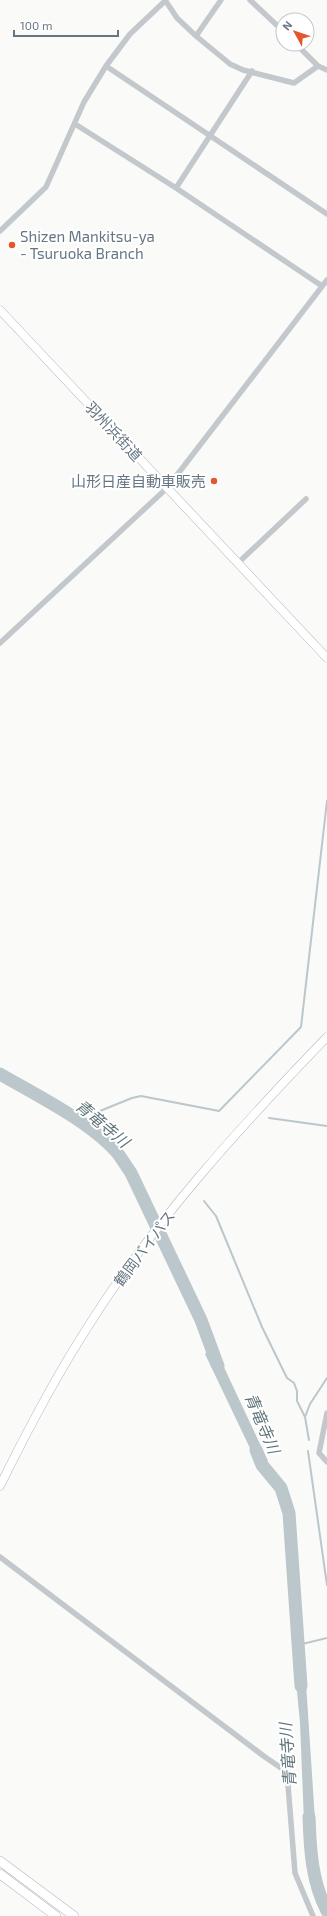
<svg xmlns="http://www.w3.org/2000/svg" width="327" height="1916" font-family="'Exo 2','Noto Sans JP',sans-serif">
	<rect width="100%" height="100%" fill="#fafaf8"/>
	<!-- water -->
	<path fill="#bbc7cb" d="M215,1348L268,1461L259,1467L205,1354Z
		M305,1668L316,1835H306L304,1822L300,1723L295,1670Z"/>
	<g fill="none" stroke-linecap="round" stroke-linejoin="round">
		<!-- stream -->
		<path stroke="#bbc7cb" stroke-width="2" d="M95,1113L132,1098L141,1096L219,1111L301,1027L327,801
			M269,1118L327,1126
			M78,1122L84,1119
			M204,1201L216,1216L262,1327L287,1378L294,1383L297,1391V1401L305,1417L309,1440
			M305,1417L310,1404L327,1378
			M308,1451L327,1585
			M298,1645L327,1638"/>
		<!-- river -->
		<path stroke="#bbc7cb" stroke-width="13" d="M0,1074C36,1095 93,1123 119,1155C123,1161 127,1167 131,1173L201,1320L218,1366
			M256,1450L262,1465L281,1488L289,1513L301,1686
			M309,1817C310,1850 312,1882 327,1911"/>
		<!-- secondary casing -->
		<g stroke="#b3babf" stroke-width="9">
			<path id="secondary" d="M0,310L327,658
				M0,1486C27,1431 56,1376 89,1325C155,1220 241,1126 327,1037"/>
		</g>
		<!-- trunk casing -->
		<g stroke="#b4b9bd" stroke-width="10">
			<path id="trunk" d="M0,1861L74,1916
				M0,1874L56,1916"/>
		</g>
		<!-- minor -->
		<path stroke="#c3c8cc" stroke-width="5.5" d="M165,0L177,18L196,36L230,64L243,70L294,83L318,66
			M250,0L283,31
			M196,36L221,0
			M296,44L318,66L327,70
			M106,66L327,214
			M75,124L176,188L322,286
			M176,188L252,71
			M0,231L46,187L84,102L106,66L130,34L165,1
			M238,563L306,499
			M0,643L167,488L327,280
			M327,1413L319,1453L327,1462
			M0,1557L265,1757L287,1772L295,1873L313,1916"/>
		<!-- secondary -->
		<use href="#secondary" stroke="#fff" stroke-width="8"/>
		<!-- trunk -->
		<use href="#trunk" stroke="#fff" stroke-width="9"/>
	</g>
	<!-- markers -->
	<g fill="#e4572e" stroke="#fff" stroke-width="1.5">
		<circle cx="12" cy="245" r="4"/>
		<circle cx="214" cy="481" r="4"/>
	</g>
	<g text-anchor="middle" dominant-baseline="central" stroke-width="4" stroke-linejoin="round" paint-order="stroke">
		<!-- poi labels -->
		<g font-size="15" fill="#657683" stroke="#fff" text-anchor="start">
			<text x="20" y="236">Shizen Mankitsu-ya<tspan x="20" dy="17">- Tsuruoka Branch</tspan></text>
			<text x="206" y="481" text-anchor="end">山形日産自動車販売</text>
		</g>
		<!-- street labels -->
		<g font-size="15" fill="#657683" stroke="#fff">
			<text transform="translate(114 431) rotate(47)">羽州浜街道</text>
			<text transform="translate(144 1248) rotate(-53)">鶴岡バイパス</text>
		</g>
		<!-- water labels -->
		<g font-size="16" font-style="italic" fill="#60757c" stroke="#fff">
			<text transform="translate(103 1123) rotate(40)">青竜寺川</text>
			<text transform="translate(263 1423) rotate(67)">青竜寺川</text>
			<text transform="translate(287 1755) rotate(-94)">青竜寺川</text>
		</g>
	</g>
	<!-- north arrow -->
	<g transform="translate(295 32) rotate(310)"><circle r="19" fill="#ffffff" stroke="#c1c8cd"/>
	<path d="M0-3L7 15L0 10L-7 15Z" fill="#e4572e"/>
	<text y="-6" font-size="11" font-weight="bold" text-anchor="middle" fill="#657683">N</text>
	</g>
	<!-- scale -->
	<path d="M14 30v6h104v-6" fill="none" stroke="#657683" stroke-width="2"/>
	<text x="20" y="30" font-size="12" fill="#657683" stroke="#ffffff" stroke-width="3" paint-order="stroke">100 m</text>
</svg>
